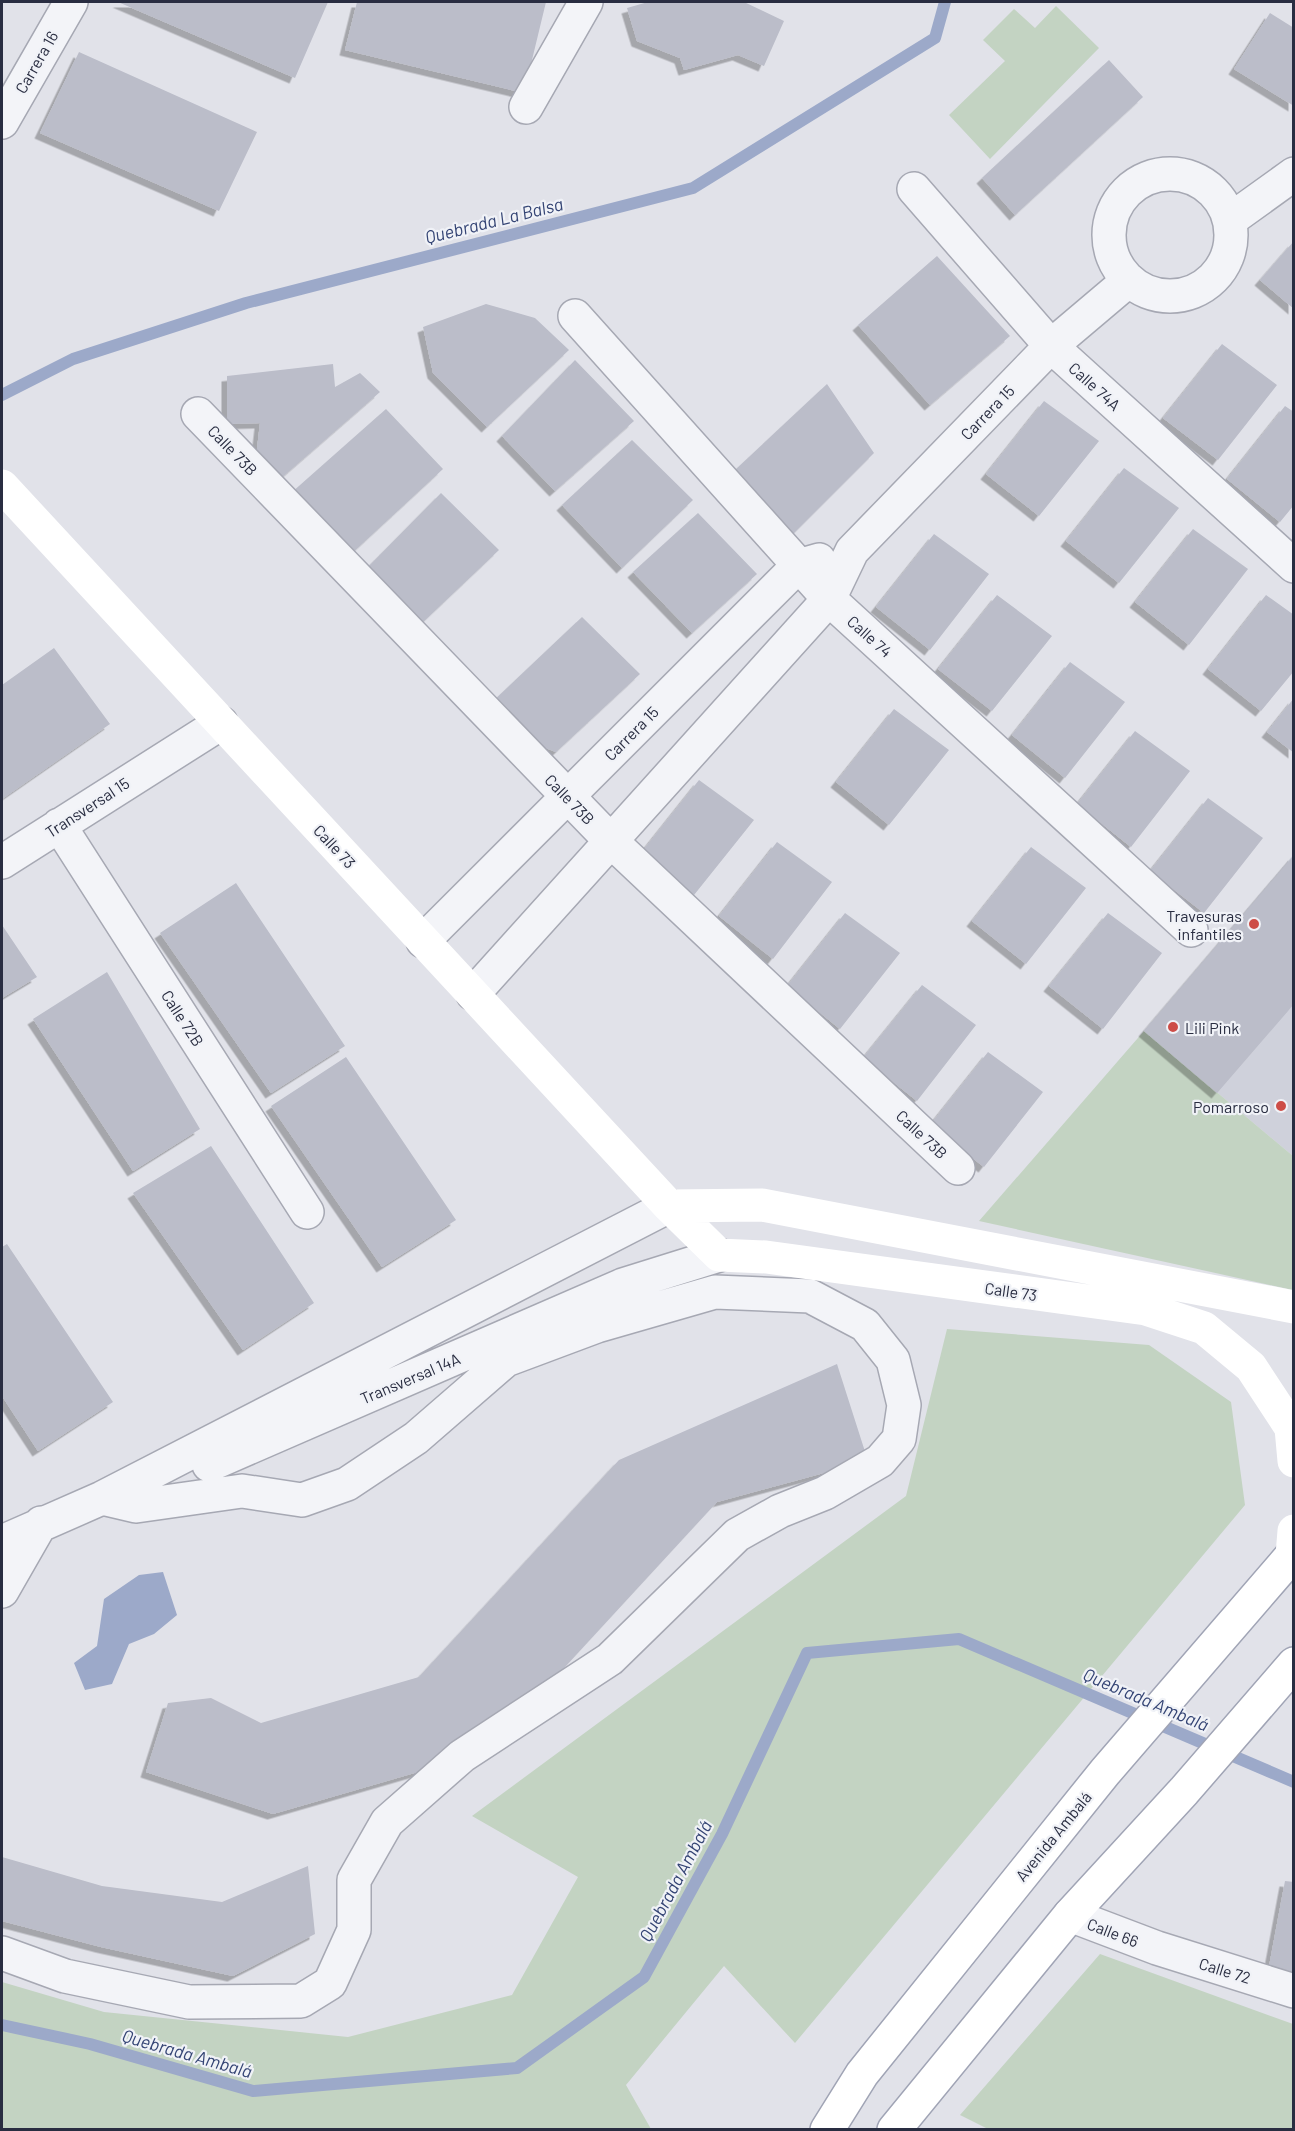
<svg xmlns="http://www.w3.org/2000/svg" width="1295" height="2131" font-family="Barlow,sans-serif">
	<defs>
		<filter id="shadow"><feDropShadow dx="-5.5" dy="5.5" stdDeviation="0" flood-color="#0004"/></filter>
	</defs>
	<rect width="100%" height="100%" fill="#e1e2e9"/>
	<!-- built -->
	<path fill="#cfd1db" d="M1293,855V1156L1144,1031Z"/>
	<!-- green -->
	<path fill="#c3d3c2" d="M1056,6L1099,48L990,159L949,115L1005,61L983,40L1014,9L1035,28Z
		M1144,1031L1293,1156V1290L979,1221Z
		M947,1329L1149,1345L1231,1402L1245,1505L795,2043L724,1966L626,2085L651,2129H2V1982L104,2012L348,2037L512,1995L578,1877L472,1816L906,1496Z
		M1100,1954L1293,2024V2129L990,2130L960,2115Z"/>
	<!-- water -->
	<path fill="#9ca9c9" d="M163,1572L177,1615L154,1634L129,1644L112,1684L85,1690L74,1663L97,1646L104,1599L139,1575Z"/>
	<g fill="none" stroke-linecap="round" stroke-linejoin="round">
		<!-- stream -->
		<path stroke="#9ca9c9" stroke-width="12" d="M2,395L73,359L246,303L693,188L935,38L945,2
			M2,2025L90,2044L253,2091L517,2068L644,1977L722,1834L807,1653L959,1639L1294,1782"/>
	</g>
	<!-- building -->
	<path fill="#bbbdc9" filter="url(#shadow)" d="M118,2H328L295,78Z
		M357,2H546L524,93L345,50Z
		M648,2H744L784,21L764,66L738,55L684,70L680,58L637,41L627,8Z
		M1270,13L1294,28V106L1234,69Z
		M79,52L257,132L219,211L40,133Z
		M1109,60L1143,97L1015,215L982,178Z
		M1294,241V309L1260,280Z
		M937,256L1010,336L930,405L858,325Z
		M486,304L535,318L569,350L487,427L433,373L423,327Z
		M1222,344L1277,385L1218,460L1163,418Z
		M575,360L634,421L555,491L502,436Z
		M333,364L335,387L360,373L380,392L279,480L257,449L260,423L227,424V376Z
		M827,384L874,453L791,536L734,471Z
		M1044,401L1099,441L1039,516L986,474Z
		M1285,406L1294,412V505L1280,522L1227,479Z
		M386,409L443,469L350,555L290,494Z
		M632,440L693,500L622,568L562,505Z
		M1124,468L1179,508L1119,583L1066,541Z
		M441,493L499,550L422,623L368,567Z
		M698,513L757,574L692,633L633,572Z
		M1193,529L1248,569L1189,645L1135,602Z
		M934,534L989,574L930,650L876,607Z
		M997,595L1052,636L992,711L938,669Z
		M1266,595L1294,615V671L1261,711L1208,669Z
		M582,617L640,674L556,752L530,742L488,706Z
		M54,648L110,724L2,799V685Z
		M1070,662L1125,702L1065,778L1012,735Z
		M1294,698V753L1267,732Z
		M894,709L949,750L889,825L836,782Z
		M1135,731L1190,771L1131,847L1077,804Z
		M699,780L754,820L694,895L641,853Z
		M1208,798L1263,838L1204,913L1150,871Z
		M777,842L832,882L773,959L719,916Z
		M1031,847L1086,888L1026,964L972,921Z
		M1294,855V1004L1217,1093L1144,1031Z
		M236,883L345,1046L271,1093L160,933Z
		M845,913L900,953L840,1029L787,986Z
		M1108,913L1162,953L1103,1029L1049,986Z
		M2,925L37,977L2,998Z
		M107,972L200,1129L133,1171L33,1019Z
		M922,985L976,1025L917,1101L863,1058Z
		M988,1052L1043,1092L984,1167L930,1125Z
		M346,1057L456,1220L382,1267L271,1106Z
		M211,1146L314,1303L243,1350L133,1193Z
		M7,1244L113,1402L38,1451L2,1396V1247Z
		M837,1364L868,1461L717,1502L529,1706L435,1767L273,1814L146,1772L168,1703L211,1698L261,1723L419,1677L619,1460Z
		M2,1857L102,1886L222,1902L308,1866L315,1934L233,1976L101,1947L2,1921Z
		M1285,1881L1294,1882V1977L1268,1972Z"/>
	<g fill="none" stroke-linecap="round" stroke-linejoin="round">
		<!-- street casing -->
		<g stroke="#a6a8b3" stroke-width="36">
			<path id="street" d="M526,107L586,2
				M2,122L71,2
				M1109 235a61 61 0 1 1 122 0a61 61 0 1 1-122 0Z
				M914,189L1051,346L1294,566
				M1230,220L1294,174
				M575,316L829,599L1191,930
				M198,414L611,841L958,1168
				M59,825L307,1212
				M2,862L221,723
				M423,941L798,566L819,560
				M473,994L829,599L852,551L1051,346L1129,280
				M209,1465L623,1285L719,1255
				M2,1542L102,1498L669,1206
				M2,1591L41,1523
				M1070,1915L1157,1948L1294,1991
				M2,1953L65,1976L189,2002L301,2001L330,1983L354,1930V1880L387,1822L462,1756L610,1659L737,1535L780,1511L825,1493L880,1461L899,1439L904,1405L893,1360L865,1325L810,1296L715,1292L597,1326L506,1360L416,1438L347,1484L302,1500L242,1491L136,1506L102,1498"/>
		</g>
		<!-- primary casing -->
		<g stroke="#a0a4b5" stroke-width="36">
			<path id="primary" d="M827,2130L862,2074L1105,1772L1294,1553
				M894,2130L1070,1915L1184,1791L1294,1664"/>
		</g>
		<!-- path -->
		<path stroke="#bec0c8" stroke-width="4" stroke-dasharray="4.5 4.5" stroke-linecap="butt" d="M1292,1006L1294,1004"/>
		<!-- street -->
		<use href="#street" stroke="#f3f4f8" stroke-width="33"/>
		<!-- secondary -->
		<path stroke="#fff" stroke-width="33" d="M2,486L669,1206L719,1255L766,1257L1146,1309L1204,1328L1251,1367L1291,1428L1294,1461
			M669,1206L762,1205L1294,1307
			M1292,1555L1294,1531"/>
		<!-- primary -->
		<use href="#primary" stroke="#fff" stroke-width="33"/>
	</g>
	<!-- markers -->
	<g fill="#cd4d47" stroke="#f0f2f7" stroke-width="2">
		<circle cx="1254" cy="924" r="6"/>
		<circle cx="1173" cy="1027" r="6"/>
		<circle cx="1281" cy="1106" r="6"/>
	</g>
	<g text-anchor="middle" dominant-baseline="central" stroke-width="4.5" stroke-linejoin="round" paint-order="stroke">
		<!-- street labels -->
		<g font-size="16" fill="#292d41" stroke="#f0f2f7">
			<text transform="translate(36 62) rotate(-60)">Carrera 16</text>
			<text transform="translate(1095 386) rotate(42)">Calle 74A</text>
			<text transform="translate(987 412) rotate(-46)">Carrera 15</text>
			<text transform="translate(233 450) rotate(46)">Calle 73B</text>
			<text transform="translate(870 636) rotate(42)">Calle 74</text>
			<text transform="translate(631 733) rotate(-45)">Carrera 15</text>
			<text transform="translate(570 799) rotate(46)">Calle 73B</text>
			<text transform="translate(87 807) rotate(-33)">Transversal 15</text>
			<text transform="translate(335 846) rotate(47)">Calle 73</text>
			<text transform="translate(183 1018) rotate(57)">Calle 72B</text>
			<text transform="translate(922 1134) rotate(43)">Calle 73B</text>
			<text transform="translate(1011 1291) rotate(8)">Calle 73</text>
			<text transform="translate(410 1378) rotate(-23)">Transversal 14A</text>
			<text transform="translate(1053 1836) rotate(-51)">Avenida Ambalá</text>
			<text transform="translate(1113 1932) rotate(21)">Calle 66</text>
			<text transform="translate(1225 1970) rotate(17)">Calle 72</text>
		</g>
		<!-- poi labels -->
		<g font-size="16" fill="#292d41" stroke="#f0f2f7" text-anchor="end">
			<text x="1242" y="915">Travesuras<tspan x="1242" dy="18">infantiles</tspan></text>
			<text x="1185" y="1027" text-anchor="start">Lili Pink</text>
			<text x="1269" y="1106">Pomarroso</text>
		</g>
		<!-- water labels -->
		<g font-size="18" font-style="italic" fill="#344474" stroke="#f0f2f7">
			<text transform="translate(494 220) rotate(-14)">Quebrada La Balsa</text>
			<text transform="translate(1146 1699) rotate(23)">Quebrada Ambalá</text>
			<text transform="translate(675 1881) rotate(-62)">Quebrada Ambalá</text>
			<text transform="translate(187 2053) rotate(16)">Quebrada Ambalá</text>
		</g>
	</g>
	<!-- border -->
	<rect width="1295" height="2131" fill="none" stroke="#292d41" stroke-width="6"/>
</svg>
